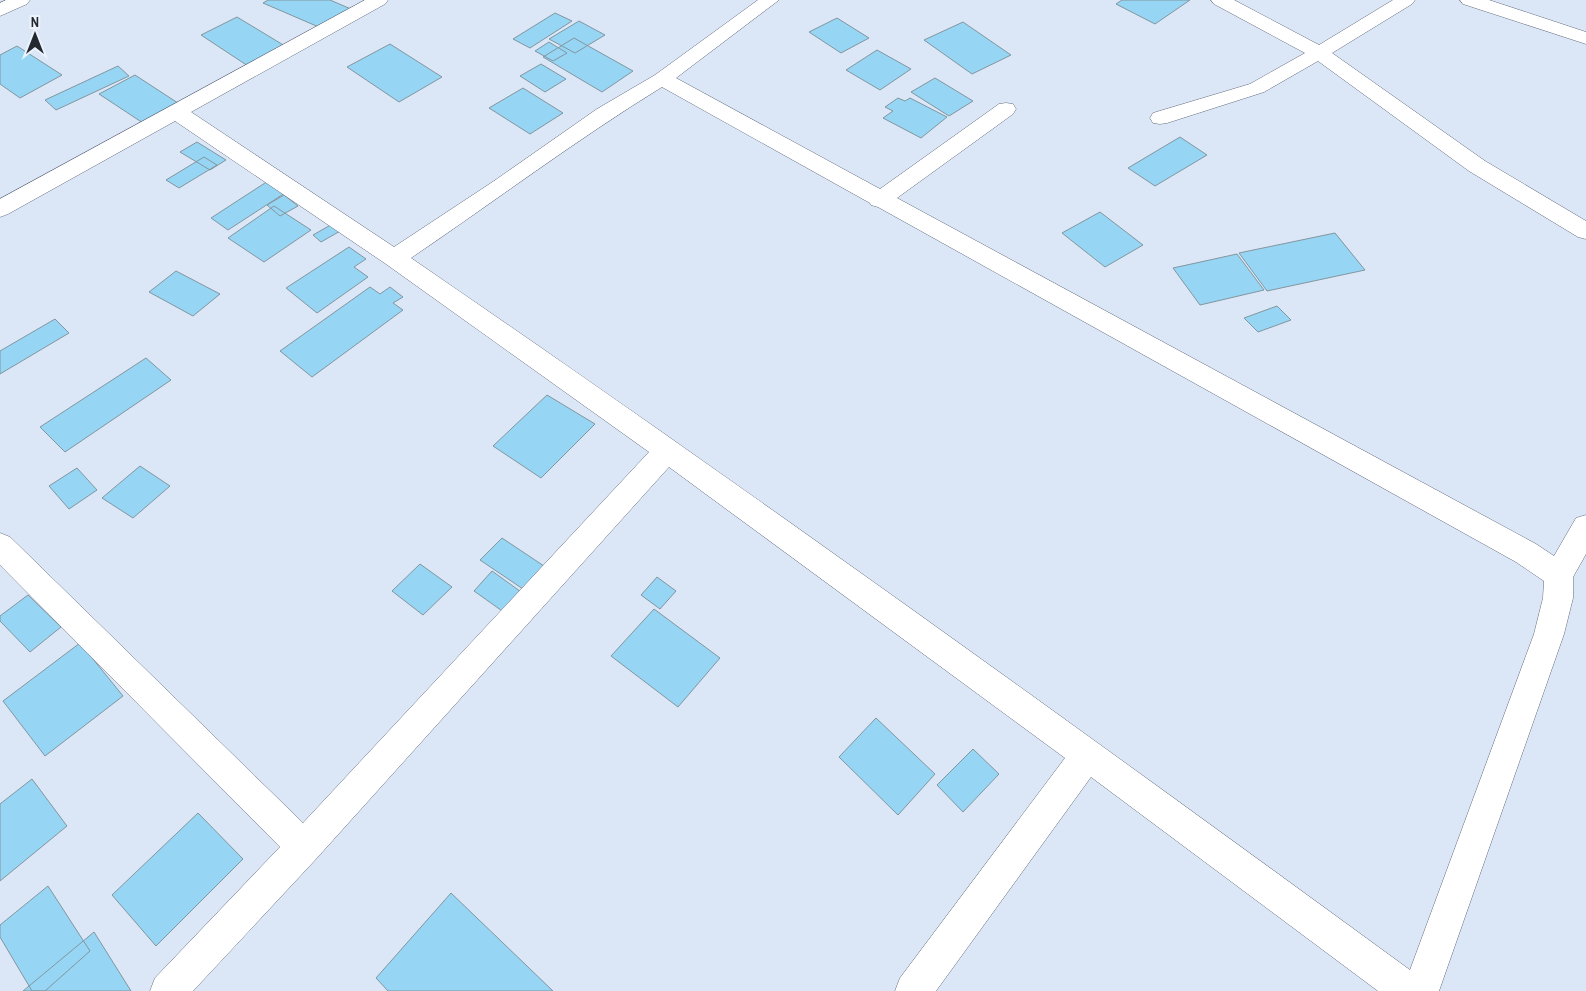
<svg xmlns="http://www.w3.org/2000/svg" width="1586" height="991" font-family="'Archivo Narrow',sans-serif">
	<rect width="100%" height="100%" fill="#dbe6f7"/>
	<!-- building -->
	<path fill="#96d5f3" stroke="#82969f" d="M268,0H330L351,9L321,28L263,3Z
		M1122,0H1190L1155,24L1116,4Z
		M555,13L572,21L530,48L513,39Z
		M237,17L285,46L248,66L201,35Z
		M837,18L869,38L841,53L809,32Z
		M579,21L605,35L575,53L549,39Z
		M963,22L1011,55L972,74L924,40Z
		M574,38L633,71L602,92L543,57Z
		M549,42L567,53L553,61L535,51Z
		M390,44L442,77L399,102L347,67Z
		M17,46L62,75L20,98L0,84V55Z
		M877,50L911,69L880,90L846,70Z
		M541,64L566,79L545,92L520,76Z
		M118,66L129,76L56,110L45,100Z
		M135,75L181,105L146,125L99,94Z
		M935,78L973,101L949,116L911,92Z
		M523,88L563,113L530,134L489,108Z
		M898,98L905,101L910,98L947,117L921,138L883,118L893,111L885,107Z
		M1180,137L1207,155L1155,186L1128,168Z
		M197,142L226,160L210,170L180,152Z
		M204,157L217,165L179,188L166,180Z
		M268,181L285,193L228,230L211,218Z
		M284,195L298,206L280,216L267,205Z
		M274,206L311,230L264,262L228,238Z
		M1100,212L1143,245L1105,267L1062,233Z
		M334,223L342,230L321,242L313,235Z
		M1335,233L1365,270L1267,291L1239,253Z
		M349,247L366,259L354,267L368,277L317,313L286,288Z
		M1237,254L1264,290L1200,305L1173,268Z
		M176,271L220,294L193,316L149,292Z
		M370,287L380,294L390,287L403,297L393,303L403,310L312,377L280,351Z
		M1277,306L1291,320L1258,332L1244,318Z
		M55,319L69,333L0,374V351Z
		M146,358L171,380L65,452L40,427Z
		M547,395L595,424L541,478L493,446Z
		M140,466L170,486L133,518L102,498Z
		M77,468L97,490L69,509L49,486Z
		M502,538L544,566L523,589L480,560Z
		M420,564L452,587L423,615L392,591Z
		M492,571L524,594L505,613L474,591Z
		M657,577L676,591L660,609L641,595Z
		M28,595L61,627L30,652L0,621V616Z
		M654,609L720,658L678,707L611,656Z
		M80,643L123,696L45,756L3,701Z
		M876,718L935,774L898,815L839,757Z
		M973,749L999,774L963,812L937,785Z
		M32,779L67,826L0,881V804Z
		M198,813L243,859L156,946L112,895Z
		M48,886L90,951L45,991H32L0,937V925Z
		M451,893L553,991H388L376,978Z
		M94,932L131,991H23Z"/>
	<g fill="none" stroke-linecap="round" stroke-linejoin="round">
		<!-- minor casing -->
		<g stroke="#646d7c" stroke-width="1">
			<path id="minor" d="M6,0H30L27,4L0,16V3Z
				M365,0H388L385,4L191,112L394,247L494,181L597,109L655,75L758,0H779L676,78L880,189L999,104L1006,103L1013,104L1016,109L1013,114L897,198L1536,544L1554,556L1576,518L1586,515V554L1573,577V598L1564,634L1439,991H1378L1091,777L936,991H895L900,978L1065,758L669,467L316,859L193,991H150L155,978L280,847L0,565V533L10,537L303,823L649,452L386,264L175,121L8,214L0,217V199ZM662,87L870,203L871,205L878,207L1516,562L1544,581L1543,598L1534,634L1410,970C1080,729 748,489 411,258C495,201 576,140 662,87Z
				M1211,0H1234L1319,45L1393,0H1415L1412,4L1332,53L1485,161L1586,221V239L1578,237L1469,171L1318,61L1264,92L1167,123L1160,124L1153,123L1150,118L1153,113L1250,84L1305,53L1214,4Z
				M1460,0H1489L1586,32V44L1463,4Z"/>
		</g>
		<!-- minor -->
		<use href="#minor" fill="#fff" fill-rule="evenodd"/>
	</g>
	<!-- north arrow -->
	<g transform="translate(35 35)" stroke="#ecf3fd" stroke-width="4" paint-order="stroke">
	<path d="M0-4L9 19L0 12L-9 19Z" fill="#24282f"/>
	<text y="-8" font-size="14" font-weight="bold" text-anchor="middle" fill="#24282f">N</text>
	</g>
</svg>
